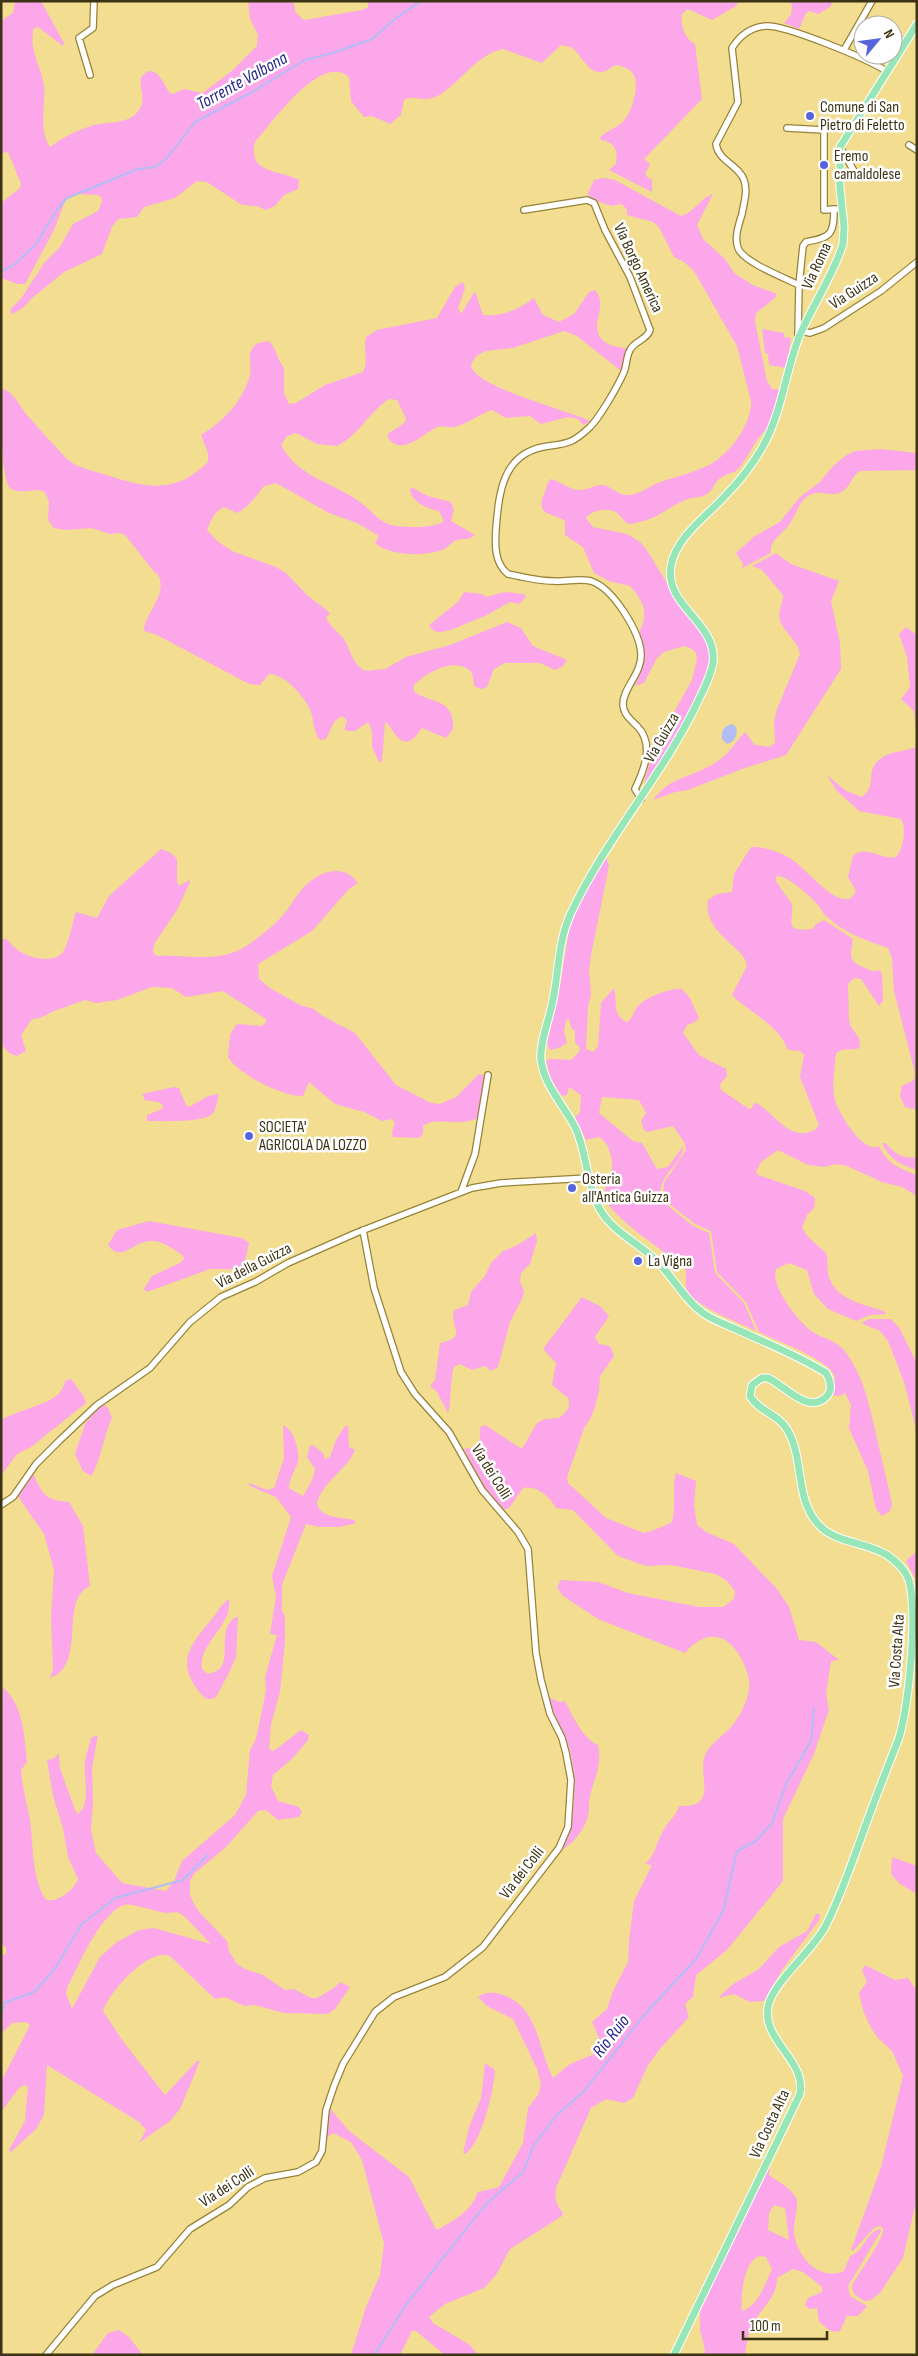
<svg xmlns="http://www.w3.org/2000/svg" width="918" height="2356" font-family="'Sofia Sans Condensed',sans-serif">
	<rect width="100%" height="100%" fill="#f2dd91"/>
	<!-- green -->
	<path fill="#fba7e9" fill-rule="evenodd" d="M15,1H41L64,43L63,46L38,27L34,28C28,49 41,66 44,85C46,104 38,130 50,147C62,138 77,130 91,126C108,120 134,127 142,104C144,95 139,86 141,77L148,71C161,71 163,84 170,93L173,94L184,89L202,93L204,92L233,70L257,46L258,35L250,19L248,1H293L296,13L304,20L362,10L368,7V1H739L736,6L712,20L688,9L682,14C680,25 685,39 695,44L702,99L644,159L650,164L645,174L648,178L652,179V192L609,170L616,164C618,150 615,142 601,140L600,137C607,131 616,128 623,122C632,112 642,82 631,71C627,68 622,66 617,65C612,66 610,69 606,71C588,77 582,54 571,47L561,45L542,63L503,49C478,54 462,80 441,94C424,105 414,93 404,100L401,115L390,124L372,116L364,117L351,101L349,77C321,52 272,123 255,142C247,174 280,170 299,180L298,189L284,195L275,206L266,210L257,206L242,205L207,182L197,181L175,198L144,207L137,217L118,219L112,227L102,254L64,272L31,299L23,308L12,314L10,310L22,297L45,262L60,247L73,224L98,211L102,201L101,197L98,195L75,194L66,198L54,230L25,284H18L1,278V203L20,188L21,184L8,152L1,153V21L13,13Z
		M789,1H833L830,7L818,14L809,11L806,13L799,29L784,23L791,15L792,5Z
		M604,178L615,180L681,216C694,213 700,198 713,194L697,225L703,239L725,259L735,274L753,285L777,294L775,298L756,313L755,322L767,381L772,389L782,390L769,428C755,436 750,456 739,468C734,474 728,473 722,477C714,481 714,490 707,494C700,499 693,496 685,500C661,511 658,520 629,524C623,521 621,516 617,513C608,507 592,510 586,518L593,527L627,534L640,542C652,555 659,572 669,586C678,598 703,626 708,638C722,673 662,759 643,788L653,749L660,745L668,723L692,680L697,659L696,653L692,649L684,646L664,652L657,658L644,683L635,686C644,667 647,654 638,635C649,615 645,602 630,586L609,581L594,573L583,547L565,535V521C555,513 534,517 544,494C547,488 546,483 551,479C561,482 570,490 580,490C588,490 594,485 602,485C610,485 617,495 626,495C637,496 648,487 658,483C674,477 693,473 709,465C729,455 752,424 751,401L737,346L694,271L684,262L674,257L659,227L653,222L627,215V209L621,204L612,206L590,199L588,193L594,180Z
		M463,282L465,288L458,308L461,314L475,291L483,315C501,317 520,309 534,298L543,315L559,322L574,314L589,292L595,290C611,307 583,329 608,344C614,347 621,347 627,349L621,371L577,336L564,331L513,348L486,351L476,356L471,365C473,387 570,411 590,421L583,425L578,419L568,417L541,424L530,416L506,418L492,410C479,414 467,425 453,427C448,428 442,425 437,427C424,433 400,459 387,436C392,428 404,428 406,418L397,400L389,399C369,412 358,436 337,446L317,444L296,433L287,436L281,445C297,476 331,482 357,500C368,507 376,519 388,524C399,528 435,529 444,521L439,511C427,508 414,504 410,491L411,487L428,496L451,502L454,510L451,521L475,535C468,541 465,538 457,540C452,541 449,547 444,549C428,557 389,556 375,543L379,536L357,523L329,513L276,483L264,486C257,495 248,508 237,513L224,507C213,513 212,519 207,530L217,541L232,551L276,567L286,573L308,596L330,613L326,618C330,626 337,631 342,637C352,649 350,662 365,671L385,669L406,657L450,645L507,622L521,628L533,646L567,660L563,666L555,670L540,663H505L494,669L487,687L482,689L475,687C472,681 475,674 468,669C453,658 425,673 414,685V691C427,704 455,696 453,729L446,738L422,728C419,732 417,735 414,738C401,749 394,732 388,724L385,723L382,762H379L372,747V731L368,722L355,731H347L344,729L347,722L346,719L341,716L334,722L326,739L320,740C312,730 315,721 310,710C305,697 285,674 269,674L260,685L249,684L157,635L144,631C145,611 170,594 157,573H155L125,535L120,533L110,534L91,528L66,530L54,528L48,520L49,502L45,492C34,487 23,495 11,489C0,481 1,406 1,388C14,392 19,405 27,415C39,429 52,443 65,457C74,467 90,470 103,474C144,487 174,496 208,462V453L201,435C223,422 243,401 250,375C253,361 244,353 258,343L269,341C277,349 277,360 284,368V393L289,404L296,403L325,385L363,372C369,361 363,349 366,337L377,330L437,318L455,287Z
		M762,329L784,333V337L791,338L786,368L769,365L768,354L765,353Z
		M880,449L917,453V470L860,471C852,475 851,486 843,491C834,497 825,492 816,493C799,496 797,514 789,525C782,535 769,540 771,553L742,568L743,564L736,553L755,536L780,522L800,497L820,482L833,466L845,456L855,451Z
		M776,553L791,564L839,581L831,601L840,643L841,669L786,755L742,769L688,790L675,792L653,800C672,775 692,778 715,763C728,755 735,743 745,732L755,745L769,747L775,743L774,721L777,709L800,654C798,641 786,634 781,623C776,614 783,604 783,595L762,570L752,566Z
		M464,592L482,594L486,597L505,592L524,594L526,597L519,604L510,602L487,615L451,630L440,632L434,631L429,625L458,602Z
		M906,627L917,635V734L914,711L901,699L910,687L907,657L899,634Z
		M917,746V1110L905,1107L900,1096L902,1086L914,1080L915,1073L894,991L892,958L888,948C865,940 844,933 826,916C822,913 821,907 817,904C810,896 787,875 777,876L775,880L792,904C794,923 782,932 813,929L816,924L824,920L853,939C850,959 848,961 867,969C872,971 873,972 879,970L882,974L883,1001L879,1006L861,979L854,978L848,984L849,1020L851,1027L859,1038L860,1048C851,1051 844,1047 836,1053C835,1067 832,1082 834,1096C836,1110 863,1155 879,1146C886,1163 900,1169 917,1175V1196L902,1187L882,1182L847,1166L835,1164L825,1167L808,1165L778,1150L761,1162L756,1172L758,1175L805,1191L815,1198L814,1208L807,1215L802,1228L808,1237L826,1253C829,1261 826,1269 829,1277C836,1300 863,1304 884,1311L886,1314L870,1315L856,1321L828,1309L814,1294L807,1270L789,1263L776,1269C770,1286 797,1319 810,1330C820,1338 834,1339 843,1349C862,1372 868,1400 875,1429C880,1454 887,1479 892,1504L890,1511L882,1516L876,1509L868,1471L849,1428L851,1405L845,1393L839,1396L831,1395C833,1389 836,1382 834,1375C828,1359 775,1340 759,1332L746,1302L717,1272L711,1231L695,1224L663,1199L664,1183L686,1150L684,1142L673,1126L647,1132L644,1130L641,1121L646,1113L639,1100L602,1097L599,1113L633,1141L642,1143L657,1169L668,1167L683,1146C684,1165 656,1173 661,1200L693,1226L709,1233L715,1273L744,1303L756,1331C741,1323 693,1306 687,1290C684,1283 688,1274 685,1267C669,1255 608,1215 605,1197C603,1186 611,1178 612,1168C613,1157 608,1142 599,1137L586,1140L575,1118L580,1112L581,1095L569,1087L567,1095L562,1096L551,1080L546,1061L550,1059L571,1060L579,1052L580,1048L575,1042V1031L571,1028L569,1019L566,1020L564,1032L567,1043L559,1048L550,1050L547,1043L560,987L569,929L579,904L606,857L609,866L591,955L589,971L591,995L588,1007L586,1049L593,1052L598,1046L601,1003L614,988C618,1001 611,1015 627,1022C633,1018 634,1011 638,1006C647,996 670,988 682,989L690,998L699,1018L695,1022L687,1025L683,1033L699,1055L726,1069L727,1076L720,1084L721,1090L749,1109L752,1108L754,1103L758,1104C776,1115 791,1144 816,1129L819,1125L800,1077L804,1055L800,1051L788,1050C778,1024 751,1014 732,995L747,966C747,948 702,933 708,900L717,894L732,892L734,874L751,847C763,846 779,852 788,857C804,865 834,907 851,898L856,891L848,877L853,856C865,844 881,860 896,857C903,850 907,827 901,819L859,811L836,790L827,775L846,791L862,797C877,785 866,773 877,762C887,750 904,753 917,746Z
		M161,849L171,853L177,859V882L179,886L189,880L190,882L177,910L154,944L153,952L157,956C184,954 211,962 237,951C250,945 273,927 282,916C290,908 295,896 303,888C318,872 343,862 358,883L349,889L312,931L258,964L259,979L270,988L300,1005L314,1009L321,1015L355,1033L396,1085L431,1103L440,1104L456,1097L479,1074L485,1076L486,1085L481,1116C462,1129 436,1115 423,1126V1134L419,1138L393,1137L392,1133L395,1122L392,1119L382,1121L364,1112L335,1104L309,1082L303,1096C283,1097 238,1074 228,1057L230,1035L235,1026L238,1024L262,1026L266,1022V1019L223,991L186,997L172,988L152,987L117,1000L96,1003L85,1000L54,1011L40,1018L32,1019L21,1035L26,1051L17,1056L9,1053L1,1044V939H6C11,943 15,949 21,952C32,959 57,964 64,950C70,939 72,924 76,912L97,918L109,896Z
		M174,1087L179,1088L186,1105L189,1107L208,1096L219,1094C217,1100 217,1108 213,1113C206,1123 159,1121 147,1121V1115L162,1109L163,1105L159,1102L145,1100L142,1094Z
		M882,1143H885C894,1152 902,1160 917,1157V1170C901,1165 889,1159 882,1143Z
		M149,1221L242,1238L249,1243L244,1266L235,1269H210L147,1292L144,1289L152,1276L180,1263L184,1259L183,1256C174,1249 163,1241 151,1241C135,1240 121,1264 108,1245L117,1230Z
		M536,1233L537,1241L530,1264L521,1273L520,1281L524,1291L522,1299L510,1322L498,1367L491,1371L485,1366L472,1370L460,1364L454,1367C450,1378 451,1408 448,1413L437,1392L430,1386L435,1380L440,1343C469,1336 449,1330 454,1310L468,1305L471,1292L485,1276L491,1263L503,1251L516,1246Z
		M582,1297L600,1306L609,1316L595,1337L599,1344L610,1346L614,1356L600,1376L599,1391L595,1407L590,1419L584,1428L567,1477L568,1483L606,1518L644,1533C649,1532 668,1525 672,1522C676,1507 672,1482 676,1473L696,1481L694,1506L697,1525L706,1532L734,1544L777,1589L789,1607L799,1640L816,1642L839,1660L831,1661L826,1694L829,1710L814,1754L783,1819V1881L727,1950L696,1975L693,1997L685,2004L689,2017L659,2050L648,2065L633,2098L624,2103L606,2099L591,2108L556,2188C554,2198 557,2205 563,2213L562,2216L510,2249L496,2275L484,2288L445,2304L429,2317L433,2323L470,2345L478,2355H445L416,2331H412L400,2355H351L366,2307L380,2275L384,2244L362,2160L351,2142L333,2133L325,2139L328,2106L349,2131L409,2177L436,2229H439C455,2220 471,2211 478,2192L499,2187L523,2143L528,2108L538,2095L541,2085L537,2069L513,2019L487,2006L478,1997C484,1992 493,1992 500,1994C538,2004 538,2049 553,2078L570,2064L597,2053L601,2043L592,2022L607,2009L613,1991L628,1962L629,1941L634,1901L651,1867V1865L645,1864C655,1856 656,1844 662,1833C667,1822 676,1817 679,1806C720,1808 697,1775 705,1755C711,1743 719,1739 728,1730C738,1721 747,1703 749,1690C751,1681 747,1672 744,1664C731,1635 708,1626 685,1653L598,1619L563,1596L557,1587L561,1580L598,1582L628,1593L699,1607H723L734,1599L735,1591L727,1581L716,1574L671,1565L646,1566L618,1556L573,1510L556,1508C550,1497 537,1485 523,1488L510,1507L502,1511L482,1484L464,1449C480,1448 481,1441 480,1427L485,1425L522,1449L537,1423L545,1419L559,1418C565,1413 572,1407 568,1398L552,1385L556,1363L543,1349Z
		M869,1319H891L900,1329L917,1364V1433L904,1382L888,1341L880,1331L861,1323Z
		M71,1379L83,1395L86,1403L31,1447L17,1454L3,1473L1,1481V1420C17,1411 45,1405 56,1396C62,1392 63,1386 66,1380Z
		M104,1405L108,1408L112,1418C105,1432 98,1469 91,1476L83,1471L75,1454L85,1424L99,1407Z
		M283,1425C293,1429 300,1450 298,1461C296,1470 289,1478 289,1488L303,1496C308,1488 314,1478 315,1469L307,1457L310,1446L313,1445L323,1453L325,1459L330,1457L336,1440L345,1426H348L349,1447L355,1450C347,1470 323,1481 317,1503C321,1519 340,1517 354,1520L356,1523L339,1527H319L306,1524L282,1585V1611L285,1616V1642L280,1692L271,1724L269,1748L272,1751L275,1750L301,1730L309,1735L308,1740L292,1759L273,1775L271,1786L278,1801L299,1807L302,1812L299,1817L278,1820L266,1810L258,1811L226,1847L194,1874L190,1881V1895L193,1902L199,1912L227,1941L229,1951L236,1963L245,1969L263,1975L285,1990L294,1989L311,1998H317L334,1988L340,1982L350,1987L335,2009L328,2014L284,2013L255,2005L244,2006L225,1997L215,1999L170,1956C149,1947 109,1992 103,2011L122,2040L165,2095L197,2061H200L180,2109L170,2121L139,2143L146,2130L139,2122L47,2065L44,2115L36,2129L11,2152L9,2150L25,2121L28,2087L24,2085L19,2088L1,2112V2082L30,2025L26,2022L12,2023L1,2034V1955L6,1954V1948L1,1943V1686C24,1704 24,1736 27,1762L21,1770C22,1787 27,1803 30,1820C34,1848 31,1874 45,1899C56,1905 75,1889 78,1879L68,1857L63,1828L53,1796L47,1760L53,1759L58,1754L59,1755L60,1768L75,1810L78,1814C92,1803 83,1776 85,1761C86,1753 90,1745 91,1738L98,1735L92,1769L93,1803L91,1830L96,1853L122,1883L166,1891L174,1881L182,1861L235,1815L246,1795L250,1750L256,1739L266,1691L265,1677L277,1635L270,1634L276,1597L272,1576L291,1517L276,1497L250,1486L249,1483L267,1490L274,1488L284,1458ZM133,1905L165,1913L177,1912L184,1916L211,1944L154,1928L139,1930L117,1942L100,1957L72,2009L66,1994L67,1988C79,1965 96,1923 118,1908C123,1904 128,1904 133,1905Z
		M32,1472C43,1493 43,1500 69,1502L83,1526L90,1586C58,1600 88,1665 50,1678L53,1669L51,1616L54,1570L44,1534L17,1495Z
		M917,1551V1582L906,1561Z
		M229,1599C233,1626 198,1643 202,1669L207,1674C240,1670 212,1632 236,1617H238L236,1657L229,1673L216,1697C209,1701 205,1699 200,1693C175,1662 190,1645 212,1619C217,1613 222,1603 229,1599Z
		M547,1697L560,1702L565,1701C572,1715 583,1739 598,1745C603,1771 591,1781 589,1803C589,1810 589,1815 586,1822C582,1832 572,1844 563,1849L562,1848C577,1822 578,1770 567,1742C561,1727 551,1713 547,1697Z
		M892,1857L917,1866V1894L900,1884L891,1874Z
		M816,1914H820L819,1920L782,1970L764,2001L750,2002L734,1994L718,1998L733,1984L759,1969L779,1947L807,1931Z
		M865,1965L895,1980L908,1978L917,1991V2198L903,2258L880,2293L871,2300L864,2301L854,2294L852,2286C858,2273 885,2240 883,2228L879,2226L874,2228L853,2251L851,2250L881,2167L903,2076L892,2051L877,2037L869,2024L863,2010L859,1993L867,1982L862,1970Z
		M485,2063L495,2070C494,2090 482,2143 465,2154L463,2153L469,2127L481,2098Z
		M770,2164L769,2175C777,2181 795,2190 797,2201C798,2211 793,2222 794,2232C796,2255 818,2282 844,2271L850,2256C862,2253 866,2234 879,2229L881,2231L848,2286L850,2296L867,2306L858,2316H847L840,2331C831,2334 825,2327 819,2321L817,2308L809,2309L805,2305L808,2298L822,2292V2287L803,2272L793,2269L777,2278C777,2299 760,2308 751,2327C748,2335 746,2346 745,2355H704L705,2349L700,2330V2308ZM774,2205L785,2208L789,2240L768,2230L769,2213ZM760,2256L766,2257L772,2269C764,2285 760,2304 742,2311C740,2297 744,2260 760,2256Z
		M119,2330L129,2337L143,2355H92L108,2333Z"/>
	<!-- water -->
	<path fill="#b1bdf4" d="M732,724L736,727C738,735 735,742 727,744L722,739C721,731 724,726 732,724Z"/>
	<g fill="none" stroke-linecap="round" stroke-linejoin="round">
		<!-- stream -->
		<path stroke="#b1bdf4" stroke-width="2" d="M1,272L15,264L36,244L56,211L67,198L138,169L155,167L167,158L195,122L254,91L305,60L333,53L372,39L395,19L421,1
			M1,2019L4,2003L34,1992L54,1970L81,1925L105,1906L115,1898L183,1880L208,1855
			M374,2355L408,2302L486,2204L523,2172L534,2145L556,2116L585,2090L644,2015L696,1959L723,1911L737,1851L756,1841L772,1823L786,1784L811,1741L814,1708"/>
		<!-- minor casing -->
		<g stroke="#978338" stroke-width="8">
			<path id="minor" d="M844,50L872,1
				M90,75L79,38L93,28L94,1
				M787,128L824,130V210L834,209
				M909,145L917,150
				M840,147L854,171
				M524,210L587,200L594,203L605,230L630,277L650,330C647,340 634,341 630,350C626,357 627,365 624,372C618,386 600,417 590,427C571,445 567,443 543,447C502,455 499,494 496,528C495,544 494,563 508,574C522,577 538,581 553,581C566,582 579,578 591,581C613,588 640,632 641,654C642,673 623,688 623,704C623,714 631,720 637,726C655,744 644,770 635,789L641,799
				M799,285L803,246L806,242C830,237 834,236 834,209H837
				M802,331L810,333L824,328L881,291L917,262
				M798,335L799,285C785,278 743,262 738,248C734,237 739,224 742,214C744,202 748,191 744,180C739,165 718,161 716,144L738,102L732,48C740,35 751,27 766,26C786,25 868,59 886,71
				M461,1192L475,1154L488,1075
				M1,1505L13,1497L36,1464L60,1440L97,1405L150,1368L190,1322L221,1297L255,1282L288,1263L356,1233L472,1188L501,1183L588,1178
				M46,2355L95,2296L113,2285L157,2267L190,2229L229,2205L248,2187L265,2178L298,2172L316,2162L322,2151L326,2110L334,2086L343,2064L375,2012L394,1997L445,1977L483,1947L559,1848L568,1827L571,1780L566,1753L562,1738L550,1714L541,1680L536,1653L528,1549L518,1532L482,1490L449,1432L415,1394L401,1372L374,1288L363,1230"/>
		</g>
		<!-- major casing -->
		<g stroke="#fff" stroke-width="9">
			<path id="major" d="M674,2355L800,2094C807,2059 758,2039 769,2003C776,1980 812,1951 825,1927C840,1898 850,1868 861,1838C873,1804 886,1771 899,1738C909,1703 918,1614 909,1580C905,1570 896,1561 887,1555C866,1542 834,1543 818,1524C795,1499 804,1459 788,1431C779,1414 759,1412 750,1396L752,1385L762,1378H768C784,1385 809,1416 827,1396C833,1389 830,1380 826,1373C799,1356 769,1344 740,1331C728,1325 714,1321 703,1313C684,1299 674,1279 658,1262C638,1242 611,1232 598,1206C586,1181 587,1152 575,1127C564,1106 544,1085 541,1060C539,1044 550,1017 553,1000C559,970 558,941 571,913C607,836 666,772 701,695C706,685 711,673 713,663C718,622 664,607 671,566C676,537 706,517 725,496C739,482 752,465 762,448C782,413 785,373 799,337C812,306 833,276 843,244L844,227L840,188V147L917,24"/>
		</g>
		<!-- minor -->
		<use href="#minor" stroke="#fff" stroke-width="5.5"/>
		<!-- major -->
		<use href="#major" stroke="#96e6b8" stroke-width="7"/>
	</g>
	<!-- markers -->
	<g fill="#5864db" stroke="#fff" stroke-width="2">
		<circle cx="810" cy="116" r="5"/>
		<circle cx="824" cy="165" r="5"/>
		<circle cx="249" cy="1136" r="5"/>
		<circle cx="572" cy="1188" r="5"/>
		<circle cx="638" cy="1261" r="5"/>
	</g>
	<g text-anchor="middle" dominant-baseline="central" stroke-width="5" stroke-linejoin="round" paint-order="stroke">
		<!-- poi labels -->
		<g font-size="16" fill="#3b3313" stroke="#fff" text-anchor="start">
			<text x="820" y="107">Comune di San<tspan x="820" dy="18">Pietro di Feletto</tspan></text>
			<text x="834" y="156">Eremo<tspan x="834" dy="18">camaldolese</tspan></text>
			<text x="259" y="1127">SOCIETA'<tspan x="259" dy="18">AGRICOLA DA LOZZO</tspan></text>
			<text x="582" y="1179">Osteria<tspan x="582" dy="18">all'Antica Guizza</tspan></text>
			<text x="648" y="1261">La Vigna</text>
		</g>
		<!-- street labels -->
		<g font-size="16" fill="#3b3313" stroke="#fff">
			<text transform="translate(817 266) rotate(-65)">Via Roma</text>
			<text transform="translate(638 268) rotate(65)">Via Borgo America</text>
			<text transform="translate(854 291) rotate(-33)">Via Guizza</text>
			<text transform="translate(662 738) rotate(-60)">Via Guizza</text>
			<text transform="translate(254 1266) rotate(-27)">Via della Guizza</text>
			<text transform="translate(491 1472) rotate(58)">Via dei Colli</text>
			<text transform="translate(897 1651) rotate(-86)">Via Costa Alta</text>
			<text transform="translate(522 1873) rotate(-52)">Via dei Colli</text>
			<text transform="translate(770 2124) rotate(-65)">Via Costa Alta</text>
			<text transform="translate(227 2187) rotate(-33)">Via dei Colli</text>
		</g>
		<!-- water labels -->
		<g font-size="18" font-style="italic" fill="#26258a" stroke="#fff">
			<text transform="translate(242 81) rotate(-29)">Torrente Valbona</text>
			<text transform="translate(611 2036) rotate(-52)">Rio Ruio</text>
		</g>
	</g>
	<!-- border -->
	<rect width="918" height="2356" fill="none" stroke="#3b3313" stroke-width="5"/>
	<!-- north arrow -->
	<g transform="translate(878 40) rotate(61)"><circle r="24" fill="#ffffff" stroke="#b1ada1"/>
	<path d="M0-4L9 19L0 12L-9 19Z" fill="#5864db"/>
	<text y="-8" font-size="14" font-weight="bold" text-anchor="middle" fill="#3b3313">N</text>
	</g>
	<!-- scale -->
	<path d="M743 2331v8h84v-8" fill="none" stroke="#3b3313" stroke-width="2.5"/>
	<text x="750" y="2331" font-size="15" fill="#3b3313" stroke="#ffffff" stroke-width="4" paint-order="stroke">100 m</text>
</svg>
